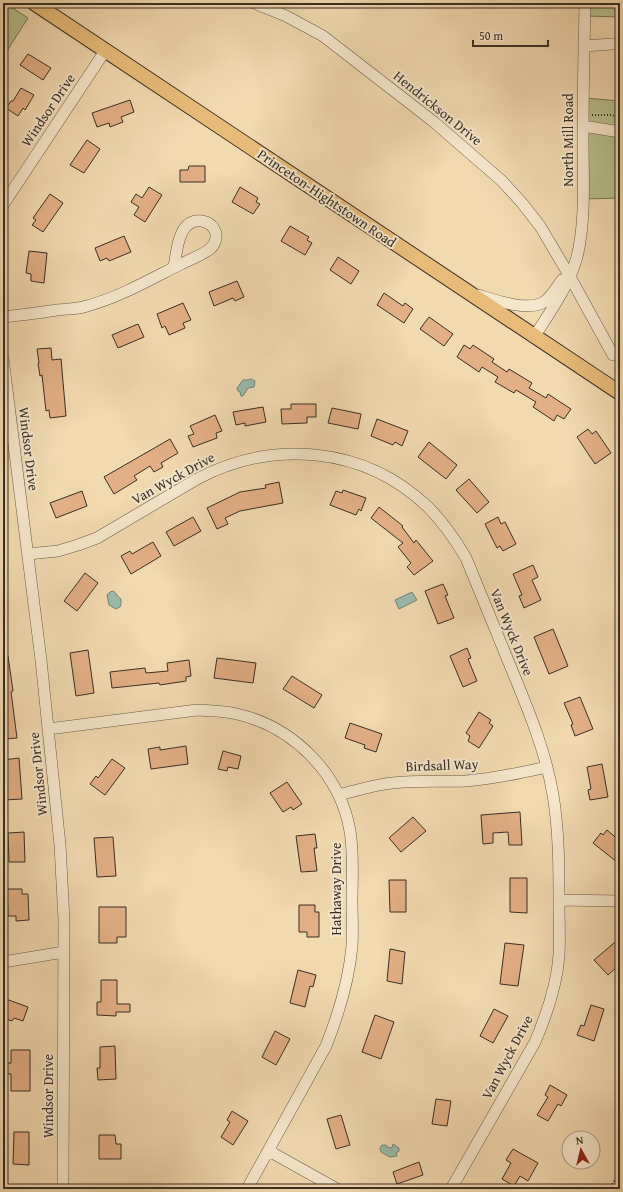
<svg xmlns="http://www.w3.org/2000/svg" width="623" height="1192" font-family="'Gentium Book Plus',serif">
	<rect width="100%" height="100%" fill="#f1d9b0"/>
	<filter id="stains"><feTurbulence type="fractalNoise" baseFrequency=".005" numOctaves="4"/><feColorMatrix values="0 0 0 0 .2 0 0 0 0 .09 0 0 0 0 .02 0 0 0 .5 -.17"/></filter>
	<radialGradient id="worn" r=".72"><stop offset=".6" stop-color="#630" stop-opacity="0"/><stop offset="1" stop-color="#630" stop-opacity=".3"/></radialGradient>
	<!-- green -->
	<path fill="#b7c08d" stroke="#777859" d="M3,3H5L28,18L3,57Z
		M585,3H620V17L585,16Z
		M585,98L620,101V198L583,199Z"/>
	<!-- water -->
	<path fill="#9bbaac" stroke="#738276" d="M251,379L255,381L254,387L248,388L243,396H241L240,392L238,391L237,388L243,380H247Z
		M113,591C117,593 117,597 121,599V604L120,607L116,609L109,605L107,595L110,592Z
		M412,592L417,600L399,609L395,600Z
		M393,1144L399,1148V1151L396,1153L397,1156L390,1157L381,1152L380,1148L382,1145H386L387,1147L392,1148Z"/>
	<!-- building -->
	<path fill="#e3af86" stroke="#372f25" d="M28,54L51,68L43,80L20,65Z
		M21,88L34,95L25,110L23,108L18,116L6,108L11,101H13Z
		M130,100L134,112L121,117L123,122L110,127L109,123L97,127L92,113Z
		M87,140L100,149L84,173L70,165Z
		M189,166H205V182H180V170H188Z
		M149,187L162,195L145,222L134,215L139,207L131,202L136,194L142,198Z
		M240,187L258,198L256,202L260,204L253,214L232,202Z
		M50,194L63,203L43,232L32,225L36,220L33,218Z
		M290,226L309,237L307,240L312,243L305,255L281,241Z
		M124,236L131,252L109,261L107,258L100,261L95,248Z
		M29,251L47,253L44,283L31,281V274L26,273Z
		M338,257L359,271L351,284L330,270Z
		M237,281L244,297L235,301L233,298L214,306L209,292Z
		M384,293L403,306L405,303L413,309L404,323L377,305Z
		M183,303L191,320L183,323L185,328L169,335L165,326L162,328L157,314Z
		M429,317L453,334L444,346L420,329Z
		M138,324L144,337L118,348L112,335Z
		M464,345L470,349L473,345L494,359L492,362L507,372L509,369L532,383L529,388L546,398L548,394L571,409L564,419L557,415L554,421L533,407L536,402L516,390L514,393L495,382L498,377L482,367L479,372L457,357Z
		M51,348L52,360L61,359L66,416L50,418L49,410L46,411L42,375L40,376L38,363H39L37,349Z
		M291,404H316V417H307V423L282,424L281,409H291Z
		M263,407L266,422L245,426V423L236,425L233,412Z
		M332,408L361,414L358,429L328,423Z
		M215,415L222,431L216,433L217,438L193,447L188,436L194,434L190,426Z
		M377,419L408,431L402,446L395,442L393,445L371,436Z
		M588,429L592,434L596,431L611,453L595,464L577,437Z
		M170,439L178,453L161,463L163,467L154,472L150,466L134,476L137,480L114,494L104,477Z
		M429,442L457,465L446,479L418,457Z
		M469,479L489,502L477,513L456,490Z
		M279,482L283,503L240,511L225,518L228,524L217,529L207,508L240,492L266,488L265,485Z
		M343,490L366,498L361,511L359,509L356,515L330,505L336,491L342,493Z
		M82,491L87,506L56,518L50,503Z
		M379,507L403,526L402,527L414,543L416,540L433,561L414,575L407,567L411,563L398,547L403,543L371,518Z
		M193,517L201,531L174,546L166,532Z
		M498,517L501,524L505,522L516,544L503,551L500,546L497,548L485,524Z
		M153,542L161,556L131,574L121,556L130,551L132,554Z
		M533,565L538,577L532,580L541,600L524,608L519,596L522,595L513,574Z
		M85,573L98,583L77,611L64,601Z
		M443,584L448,595L445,596L454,618L438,624L425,591Z
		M553,629L568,666L549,674L534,637Z
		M467,648L471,658L468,659L477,681L463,687L450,656Z
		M88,650L94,693L76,696L70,653Z
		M3,656H8L13,691L11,692L17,738L3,739Z
		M217,658L256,663L253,683L214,678Z
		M189,660L191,676L186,677V681L160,685L159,683L112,688L110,672L145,668L146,673L168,671L167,663Z
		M292,676L322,695L314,708L283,689Z
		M580,697L593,729L575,736L571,725L573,724L564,703Z
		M479,712L491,720L489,723L493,726L479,748L468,741L470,736L466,733Z
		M350,723L382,734L376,752L364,748L365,745L345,738Z
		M186,746L188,764L151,769L148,749L160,747V750Z
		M223,751L241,756L238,769L228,767L227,771L218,769Z
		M19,758L22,799L4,800L3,760Z
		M112,759L125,768L105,795L90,784L96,776L98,778Z
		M602,764L608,797L590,800L588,790L591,789L587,767Z
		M287,782L302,804L293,810L291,807L283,812L270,793Z
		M520,812L522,845H509L508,832L493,833V843L483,844L481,815Z
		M413,817L426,831L401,852L389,838Z
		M607,830L620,841V857L617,862L593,843L601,833L603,835Z
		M24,832L25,862H9L8,833Z
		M315,834L317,848H314L317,871L301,872L296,836Z
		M113,837L116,876L97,877L94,838Z
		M510,878H527V913L510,912Z
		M389,880H406V912H390Z
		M7,889H22V894H28L29,920L16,921V916H8Z
		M299,905H315V912H319V937H307V932H299Z
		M99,907H126V937H117V943H99Z
		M620,938V958L615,962L618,966L608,975L594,960Z
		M505,943L524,945L518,986L500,984Z
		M390,949L405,952L402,984L387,981Z
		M298,970L316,975L313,987L310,986L305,1007L290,1003Z
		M101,980H117V1004H130V1012H116V1016L97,1015V1002H101Z
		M3,998L28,1007L23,1021L14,1018L12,1021L3,1018Z
		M591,1005L604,1009L594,1041L577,1035L581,1025L584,1026Z
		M494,1009L508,1016L493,1043L480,1036Z
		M375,1015L394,1022L381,1059L362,1052Z
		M275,1031L290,1039L276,1065L262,1057Z
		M115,1046L116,1079L98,1080L97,1068H100V1047Z
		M11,1050H30V1091H11V1074H3V1063H11Z
		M550,1085L567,1095L561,1106L558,1104L548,1121L537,1115L548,1097L545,1095Z
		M436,1099L451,1101L447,1126L432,1124Z
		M232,1111L248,1121L233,1145L221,1137L230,1122L227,1120Z
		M341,1115L350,1145L336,1149L327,1119Z
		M14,1132H29V1165L13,1164Z
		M99,1135H115L116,1144H121V1159H99Z
		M513,1149L538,1163L528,1181L520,1176L514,1186L502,1179L511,1163L506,1160Z
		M419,1162L423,1175L397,1184L393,1172Z"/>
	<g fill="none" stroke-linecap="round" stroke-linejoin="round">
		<!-- minor casing -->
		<g stroke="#665a48" stroke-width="12">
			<path id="minor" d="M254,3L286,16L323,36L434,122L502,181L522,203L540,226L569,275L613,355
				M584,46L612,44H620
				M583,126L620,132
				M3,205L105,51
				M478,295C495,300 528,312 544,302C551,297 557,287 562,280
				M3,317C21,315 39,313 57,310C67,309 78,309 87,306C120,297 151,279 181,264C189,260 205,254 211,248C216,243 218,235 214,229C212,225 207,222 202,221C178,218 177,251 174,267
				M534,337C550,312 569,286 577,257C586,220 583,177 583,139C583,94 584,48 585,3
				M3,358L41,660L60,845L64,920L63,1189
				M28,554L58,551L78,545L97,538L197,479C273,439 364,446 428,507C443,522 455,539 466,558C482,597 498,636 514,675C530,714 546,753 553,795C559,831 559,867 559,903C559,920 560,938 559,955C557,985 547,1014 535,1042L451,1189
				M48,729L197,710C211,711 224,711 237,714C293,727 340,773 350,831C354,854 352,878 352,901C352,916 353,931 352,946C349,981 339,1013 326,1046L247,1189
				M339,795C357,790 374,785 392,783C417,780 441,782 466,781C494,779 520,773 547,767
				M559,900L620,901
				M3,962L64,952
				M269,1151L337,1189"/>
		</g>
		<!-- major casing -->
		<g stroke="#372f25" stroke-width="16">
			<path id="major" d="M34,3L620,393"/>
		</g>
		<!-- path -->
		<path stroke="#372f25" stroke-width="2" stroke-dasharray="1 2" stroke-linecap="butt" d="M592,115H611L620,117
			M609,1189L620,1172"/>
		<!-- minor -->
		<use href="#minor" stroke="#f6e6cc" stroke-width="11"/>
		<!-- major -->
		<use href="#major" stroke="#e8bc78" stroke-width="14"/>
	</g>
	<g text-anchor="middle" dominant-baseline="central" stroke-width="4" stroke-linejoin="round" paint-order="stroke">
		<!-- street labels -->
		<g font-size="14" fill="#372f25" stroke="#f6e6cc">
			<text transform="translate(438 108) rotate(39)">Hendrickson Drive</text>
			<text transform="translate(48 110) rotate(-56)">Windsor Drive</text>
			<text transform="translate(568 140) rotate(-90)">North Mill Road</text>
			<text transform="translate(327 198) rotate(34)">Princeton-Hightstown Road</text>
			<text transform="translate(29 449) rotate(83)">Windsor Drive</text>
			<text transform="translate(173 478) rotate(-29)">Van Wyck Drive</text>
			<text transform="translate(512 632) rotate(68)">Van Wyck Drive</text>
			<text transform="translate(442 765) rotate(-2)">Birdsall Way</text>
			<text transform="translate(38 774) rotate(-96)">Windsor Drive</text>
			<text transform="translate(336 889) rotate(-90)">Hathaway Drive</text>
			<text transform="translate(507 1057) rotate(-62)">Van Wyck Drive</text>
			<text transform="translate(48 1096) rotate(-90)">Windsor Drive</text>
		</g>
	</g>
	<!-- margin -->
	<rect width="623" height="1192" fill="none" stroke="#f1d9b0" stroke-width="16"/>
	<rect x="4" y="4" width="615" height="1184" fill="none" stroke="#372f25" stroke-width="2"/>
	<rect x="8" y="8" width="607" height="1176" fill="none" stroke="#372f25"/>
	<!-- north arrow -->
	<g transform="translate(581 1150) rotate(352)"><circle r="19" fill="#f6e6cc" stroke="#aa9d89"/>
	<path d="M0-3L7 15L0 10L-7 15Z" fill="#8f2418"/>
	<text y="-6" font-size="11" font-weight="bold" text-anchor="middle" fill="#372f25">N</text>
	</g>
	<!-- scale -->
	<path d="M473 40v6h75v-6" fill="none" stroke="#372f25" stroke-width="2"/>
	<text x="479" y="40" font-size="12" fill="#372f25" stroke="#f6e6cc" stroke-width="3" paint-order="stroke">50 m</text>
	<rect width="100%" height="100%" filter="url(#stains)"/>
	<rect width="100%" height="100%" fill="url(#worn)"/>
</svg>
